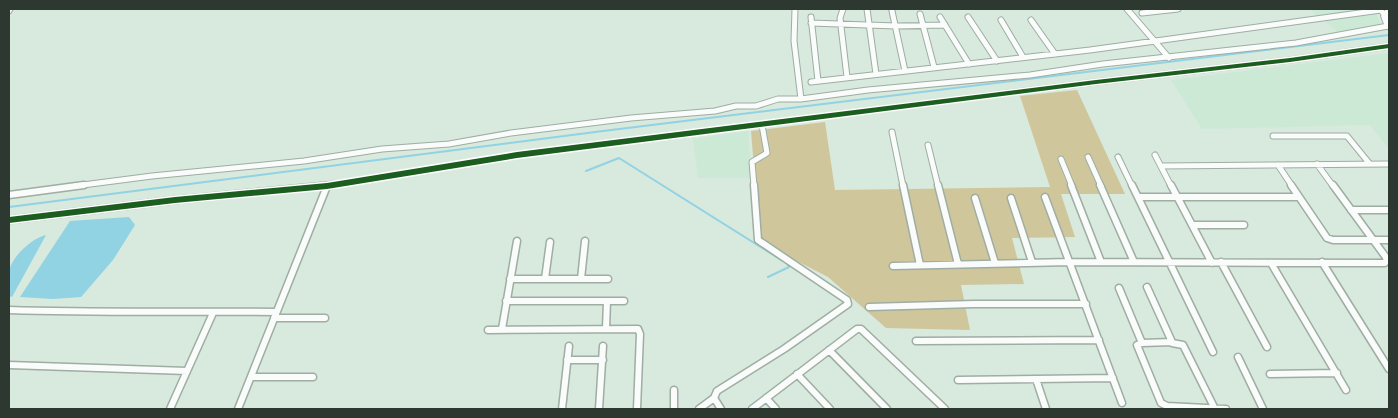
<svg xmlns="http://www.w3.org/2000/svg" width="1398" height="418" font-family="Figtree,sans-serif">
	<rect width="100%" height="100%" fill="#d8e9dd"/>
	<!-- built -->
	<path fill="#cce9d5" d="M1309,9H1375L1381,26L1338,32Z
		M1389,53V149L1370,125L1202,129L1171,80Z
		M748,131L752,178H698L693,139Z"/>
	<!-- forest -->
	<path fill="#d0c69c" d="M1077,90L1125,194H1061L1075,237L1012,238L1024,284L961,285L970,330L886,328L828,277L760,242L751,131L825,122L835,190L1050,187L1020,96Z"/>
	<!-- water -->
	<path fill="#91d2e3" d="M129,217L135,225L113,260L81,297L53,299L20,297L70,221Z
		M46,235L12,297L9,296C9,289 7,280 9,272C11,257 32,238 46,235Z"/>
	<g fill="none" stroke-linecap="round" stroke-linejoin="round">
		<!-- stream -->
		<path stroke="#91d2e3" stroke-width="2" d="M586,171L619,158L783,261
			M9,207L603,131L1389,35
			M768,277L789,267L787,263"/>
		<!-- street-far1 casing -->
		<g stroke="#9fada3" stroke-width="7">
			<path id="street-far1" d="M795,9L794,41L801,99
				M843,9L840,18L847,77
				M867,9L876,74
				M1127,9L1169,58
				M9,11L10,9
				M892,11L905,71
				M1142,13L1178,9
				M920,14L934,67
				M811,17L818,81
				M940,17L969,64
				M968,17L997,61
				M1001,20L1023,57
				M1031,20L1055,54
				M811,23L896,26L945,25
				M811,82L1090,50L1381,10
				M892,132L903,186
				M1273,136H1347L1369,163
				M928,145L938,186
				M1155,155L1171,186
				M1088,157L1101,186
				M1118,157L1132,186
				M1061,159L1072,186
				M1317,164L1333,186
				M1278,165L1292,186
				M1161,166L1389,164
				M75,186L152,176L304,161L382,149L449,144L511,133L631,118L715,111L736,106H756L778,99H801L868,90L1030,75L1103,64L1296,43L1388,26
				M324,186L517,155L1096,82L1290,60L1389,46
				M754,186L752,162L767,153L762,125"/>
		</g>
		<!-- street casing -->
		<g stroke="#9fada3" stroke-width="9">
			<path id="street" d="M903,185L920,265
				M938,185L958,264
				M1071,185L1101,262
				M1100,185L1134,262
				M1132,185L1213,352
				M1171,185L1212,263
				M1291,185L1327,238L1333,240H1389
				M9,195L84,185
				M1045,197L1122,403
				M1139,197H1299
				M975,198L995,263
				M1011,198L1032,262
				M1351,210H1389
				M9,220L175,200L333,185
				M1192,225H1244
				M1221,262L1267,347
				M1322,262L1389,369
				M1271,263L1346,390
				M893,266L1070,262L1385,263L1387,259L1385,256L1333,185
				M510,279H608
				M545,279L550,242
				M581,279L585,241
				M1147,287L1172,342L1142,343L1137,345L1161,403L1167,406L1226,409
				M1119,288L1142,343
				M506,301H624
				M869,307L974,304H1086
				M9,310C98,313 187,311 276,312
				M274,318H325
				M502,329L517,241
				M606,329L607,301
				M488,330L638,329L640,334L637,409
				M916,341L1099,340
				M1172,343L1183,345L1215,409
				M829,350L887,409
				M1238,357L1263,409
				M567,360H603
				M9,365L187,371
				M797,374L830,409
				M1270,374L1337,373
				M251,377H313
				M1036,379L1046,409
				M958,380L1113,378
				M674,390V409
				M766,398L776,409
				M170,409L213,313
				M238,409L327,186
				M562,409L569,346
				M599,409L603,346
				M699,409L714,398
				M721,409L714,398L717,391L784,349L848,304L847,300L758,240L754,185
				M752,409L857,329H861L945,409"/>
		</g>
		<!-- secondary casing -->
		<g stroke="#9fada3" stroke-width="2">
			<path id="secondary" d="M1377,9H1383L1388,16L1387,17H1383Z"/>
		</g>
		<!-- highway casing -->
		<g stroke="#9fada3" stroke-width="2">
			<path id="highway" d="M1386,9H1389V30L1385,27L1381,16Z"/>
		</g>
		<!-- street-far1 -->
		<use href="#street-far1" stroke="#f9fcfa" stroke-width="5"/>
		<!-- street -->
		<use href="#street" stroke="#f9fcfa" stroke-width="6"/>
		<!-- secondary -->
		<use href="#secondary" fill="#f9fcfa" fill-rule="evenodd"/>
		<!-- highway -->
		<use href="#highway" fill="#f9fcfa" fill-rule="evenodd"/>
		<!-- cycleway casing -->
		<g stroke="#fff" stroke-width="3">
			<path id="cycleway" d="M1389,44V48L1290,62L1096,84L517,158L327,189L175,203L9,223V217L175,197L327,183L517,152L1096,80L1290,58Z"/>
		</g>
		<!-- cycleway -->
		<use href="#cycleway" fill="#1b5e20" fill-rule="evenodd"/>
	</g>
	<!-- border -->
	<rect width="1398" height="418" fill="none" stroke="#2c3830" stroke-width="20"/>
</svg>
